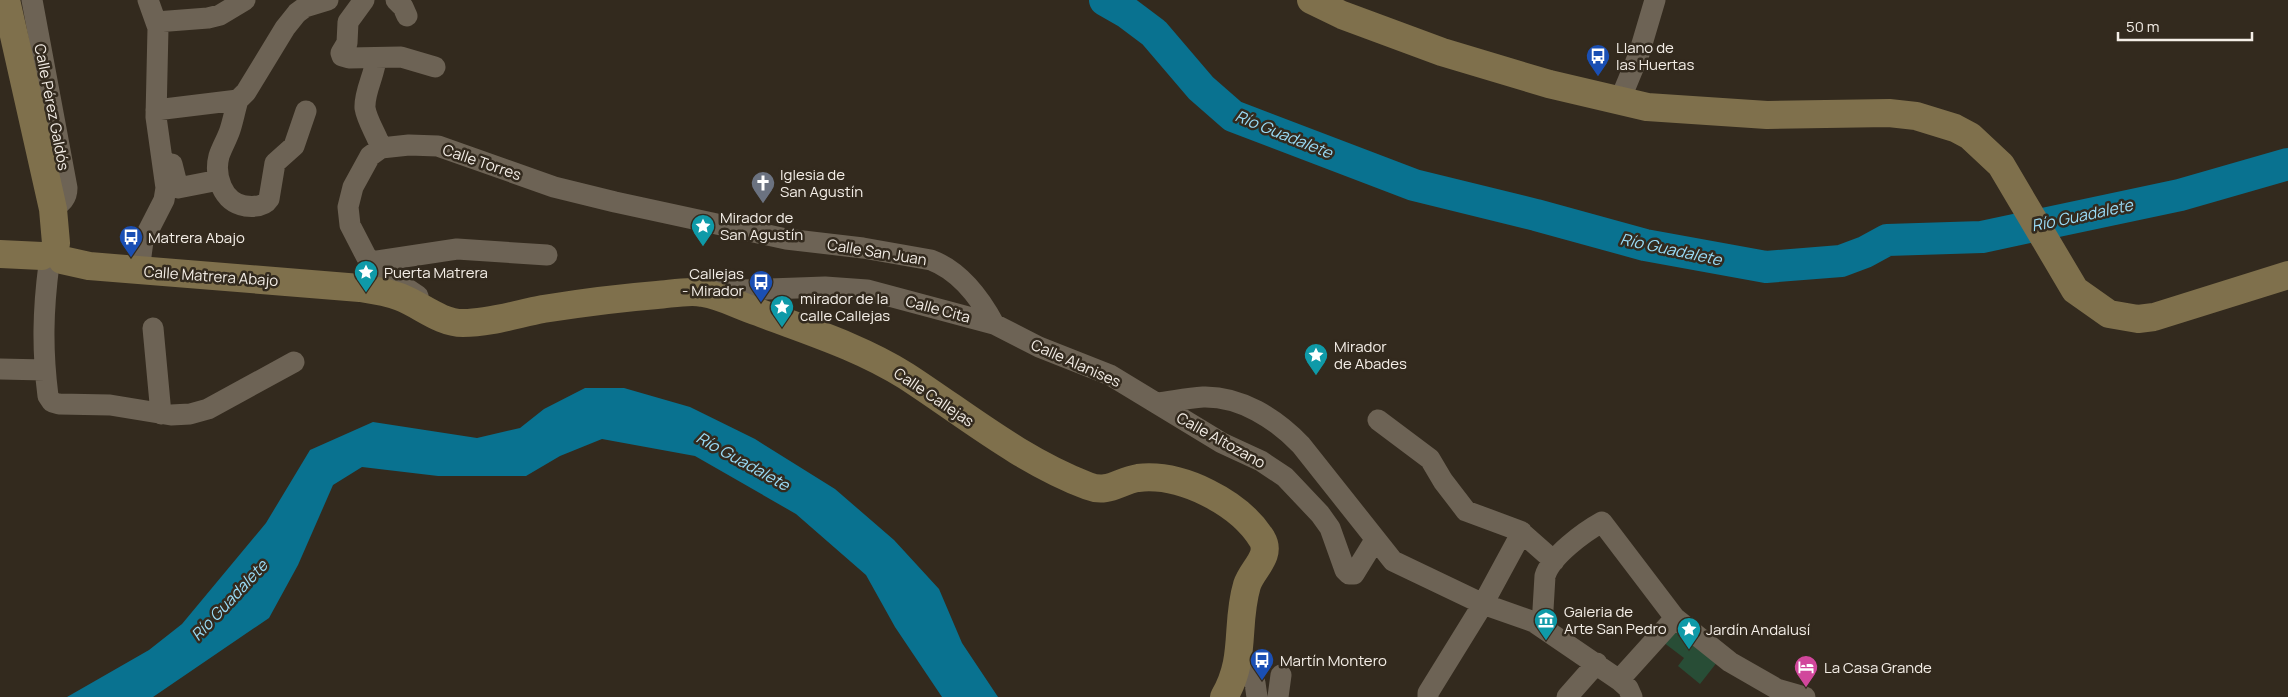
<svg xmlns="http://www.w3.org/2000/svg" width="2288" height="697" font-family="Manrope,sans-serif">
	<rect width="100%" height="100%" fill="#332a1e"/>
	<!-- green -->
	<path fill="#284d36" d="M1675,627L1718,661L1700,684L1678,666L1684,658L1663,642Z"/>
	<!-- water -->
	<path fill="#097290" d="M585,388H624L690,407L755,439L835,489L894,540L939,589L962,643L998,697H942L895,627L866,575L796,514L695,456L602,439L560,456L526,476H438L362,467L333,485L298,565L269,618L153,697H67L149,650L182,624L266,523L310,450L373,422L477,438L520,428L544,409Z"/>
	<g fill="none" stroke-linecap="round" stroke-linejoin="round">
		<!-- river -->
		<path stroke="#097290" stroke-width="32" d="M1105,0L1126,12L1154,33L1201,88L1233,116L1414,185L1536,215L1645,245L1766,267L1841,261L1865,252L1887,240L1982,237L2180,195L2288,164"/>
		<!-- street -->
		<path stroke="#6d6355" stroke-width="21" d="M32,0L67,188C67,199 61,203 53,209
			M364,0L348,22L347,43L341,53L342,56L349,58L401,57L435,67
			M396,0L403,7L407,16
			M156,22L208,18L220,15L245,0
			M376,58C375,75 364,91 365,108C367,121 377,135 381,148
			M238,100C235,110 233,121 230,130C227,139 222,147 219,156C214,175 222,202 245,206C254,207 264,207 269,199L275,163L294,146L306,111
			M1620,100L1639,54L1655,0
			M156,110L238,100L246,92L285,28L297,13L305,7L328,0
			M172,164L178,188L219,180
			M371,262L457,249L547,255
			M49,264C43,310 42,349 48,396L52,402L59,404L110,405L171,415L190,414L208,409L294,362
			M139,271L143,241L164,200L166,188L156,117L158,28L148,0
			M711,291L825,287L867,290L994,324L1039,347L1110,375L1222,443L1261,461L1285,477L1320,514L1330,528L1345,570L1349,574H1354L1375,540
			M418,296L375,267L366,256L350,225L348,207L353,187L370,156L381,148L409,145L438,146L554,187L615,202L786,239L863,248L931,260C960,271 980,298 994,324
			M153,328L161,414
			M0,369L45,370
			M1157,403C1173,401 1188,398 1203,397C1241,396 1276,419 1301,445L1393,561L1483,604L1534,622L1619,680L1628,688L1632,697
			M1378,420L1430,459L1443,481L1466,511L1520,531L1554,561
			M1542,626L1545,576C1551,556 1584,532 1602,522L1675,618L1730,662L1777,689L1805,697
			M1239,662L1255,683L1257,697
			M1619,680L1675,618
			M1278,697L1281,675
			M1428,697V693L1483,604L1522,532
			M1567,697L1597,663"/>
		<!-- secondary -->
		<path stroke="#7f704c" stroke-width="28" d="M6,0L53,209L56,243
			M1311,0L1342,15L1442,52L1549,84L1647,107L1767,115L1889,113L1916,116L1955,128L1970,136L2001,165L2075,290L2109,314L2138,319L2154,317L2288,275
			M0,254L42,256
			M62,260L89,266L360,288C373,290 387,292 400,297C421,305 440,323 463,323C490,323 517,314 543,309C581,303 619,298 657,295C671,294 690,290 703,293C722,296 740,306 758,312C808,331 860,347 906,376C966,415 1020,460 1088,486C1108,494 1119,481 1138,478C1181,473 1239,502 1262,539C1272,556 1252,569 1247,585C1235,625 1247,658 1224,697"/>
	</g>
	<!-- icons -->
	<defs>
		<g id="bus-pin" transform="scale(1.25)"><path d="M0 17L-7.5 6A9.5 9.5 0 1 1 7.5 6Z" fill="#1a4fb4" stroke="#332a1e"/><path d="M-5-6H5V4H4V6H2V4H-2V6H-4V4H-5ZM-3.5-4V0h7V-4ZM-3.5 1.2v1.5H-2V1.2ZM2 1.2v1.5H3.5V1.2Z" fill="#fff"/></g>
		<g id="church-pin" transform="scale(1.25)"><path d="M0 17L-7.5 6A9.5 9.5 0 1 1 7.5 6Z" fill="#6b7280" stroke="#332a1e"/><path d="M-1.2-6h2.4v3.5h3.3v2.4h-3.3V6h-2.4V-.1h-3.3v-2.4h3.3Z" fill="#fff"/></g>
		<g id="sight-pin" transform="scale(1.25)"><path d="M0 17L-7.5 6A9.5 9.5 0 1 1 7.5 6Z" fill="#0f9aa8" stroke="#332a1e"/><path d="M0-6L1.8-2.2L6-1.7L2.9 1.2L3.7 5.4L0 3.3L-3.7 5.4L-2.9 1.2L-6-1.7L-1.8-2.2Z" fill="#fff"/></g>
		<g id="museum-pin" transform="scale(1.25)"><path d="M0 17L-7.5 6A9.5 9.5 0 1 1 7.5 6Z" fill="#0f9aa8" stroke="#332a1e"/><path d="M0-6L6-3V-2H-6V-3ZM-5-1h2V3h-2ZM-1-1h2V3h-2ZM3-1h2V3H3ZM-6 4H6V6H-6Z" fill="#fff"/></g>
		<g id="hotel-pin" transform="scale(1.25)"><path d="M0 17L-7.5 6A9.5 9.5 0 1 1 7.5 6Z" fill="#d1479c" stroke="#332a1e"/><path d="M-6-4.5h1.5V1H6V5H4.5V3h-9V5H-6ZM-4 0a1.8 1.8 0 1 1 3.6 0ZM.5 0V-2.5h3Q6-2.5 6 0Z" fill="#fff"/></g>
	</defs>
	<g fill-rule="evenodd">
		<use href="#bus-pin" x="1598" y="56"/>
		<use href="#church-pin" x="763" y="183"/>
		<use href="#sight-pin" x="703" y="226"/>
		<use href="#bus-pin" x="131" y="237"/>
		<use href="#sight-pin" x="366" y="272"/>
		<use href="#bus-pin" x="761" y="282"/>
		<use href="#sight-pin" x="782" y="307"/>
		<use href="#sight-pin" x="1316" y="355"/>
		<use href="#museum-pin" x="1546" y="620"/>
		<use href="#sight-pin" x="1689" y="629"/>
		<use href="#bus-pin" x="1262" y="660"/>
		<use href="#hotel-pin" x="1806" y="667"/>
	</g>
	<g text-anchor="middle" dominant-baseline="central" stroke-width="5" stroke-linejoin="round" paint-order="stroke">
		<!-- poi labels -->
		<g font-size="15" fill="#f4eee7" stroke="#332a1e" text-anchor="start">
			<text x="1616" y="47">Llano de<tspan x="1616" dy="17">las Huertas</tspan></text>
			<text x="780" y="174">Iglesia de<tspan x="780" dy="17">San Agustín</tspan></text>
			<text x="720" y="217">Mirador de<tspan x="720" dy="17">San Agustín</tspan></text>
			<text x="148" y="237">Matrera Abajo</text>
			<text x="384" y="272">Puerta Matrera</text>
			<text x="744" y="273" text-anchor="end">Callejas<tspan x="744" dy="17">- Mirador</tspan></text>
			<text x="800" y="298">mirador de la<tspan x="800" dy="17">calle Callejas</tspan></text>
			<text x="1334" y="346">Mirador<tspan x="1334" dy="17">de Abades</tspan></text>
			<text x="1564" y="611">Galeria de<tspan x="1564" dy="17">Arte San Pedro</tspan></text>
			<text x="1706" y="629">Jardín Andalusí</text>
			<text x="1280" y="660">Martín Montero</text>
			<text x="1824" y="667">La Casa Grande</text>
		</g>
		<!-- street labels -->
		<g font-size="15" fill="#f4eee7" stroke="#332a1e">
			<text transform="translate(52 107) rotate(79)">Calle Pérez Galdós</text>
			<text transform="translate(482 162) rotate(19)">Calle Torres</text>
			<text transform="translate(877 252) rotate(9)">Calle San Juan</text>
			<text transform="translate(211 276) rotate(4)">Calle Matrera Abajo</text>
			<text transform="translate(938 309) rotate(15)">Calle Cita</text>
			<text transform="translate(1076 363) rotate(24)">Calle Alanises</text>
			<text transform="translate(934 397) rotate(34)">Calle Callejas</text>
			<text transform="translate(1221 440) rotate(29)">Calle Altozano</text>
		</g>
		<!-- water labels -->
		<g font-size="16" font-style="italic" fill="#9adbf6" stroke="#332a1e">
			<text transform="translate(1284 134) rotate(22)">Río Guadalete</text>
			<text transform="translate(2082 215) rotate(-12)">Río Guadalete</text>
			<text transform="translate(1671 249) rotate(12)">Río Guadalete</text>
			<text transform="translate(743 461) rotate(29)">Río Guadalete</text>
			<text transform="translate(229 600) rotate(-47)">Río Guadalete</text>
		</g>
	</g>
	<!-- scale -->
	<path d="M2118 32v8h134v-8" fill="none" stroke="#f4eee7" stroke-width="2.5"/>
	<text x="2126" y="32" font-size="15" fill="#f4eee7" stroke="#332a1e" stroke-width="4" paint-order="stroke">50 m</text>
</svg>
